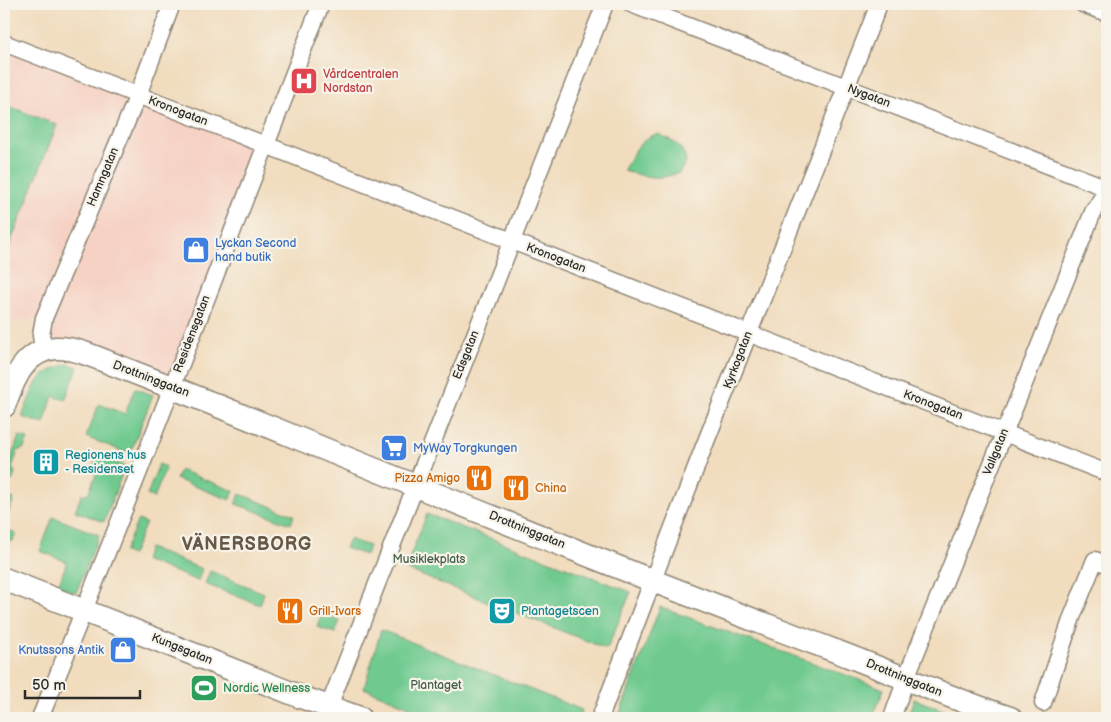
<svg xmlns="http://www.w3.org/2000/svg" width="1111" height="722" font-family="'Balsamiq Sans',sans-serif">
	<rect width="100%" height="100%" fill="#f7f3e8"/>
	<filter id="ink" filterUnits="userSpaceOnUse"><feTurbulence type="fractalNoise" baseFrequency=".02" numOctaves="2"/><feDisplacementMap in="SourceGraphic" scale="10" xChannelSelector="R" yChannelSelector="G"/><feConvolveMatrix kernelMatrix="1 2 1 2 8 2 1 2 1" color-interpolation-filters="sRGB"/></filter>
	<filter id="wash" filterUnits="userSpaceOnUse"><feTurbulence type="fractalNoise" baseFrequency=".0096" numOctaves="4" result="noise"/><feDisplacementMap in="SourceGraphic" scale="20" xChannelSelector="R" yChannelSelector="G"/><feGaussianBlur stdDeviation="1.12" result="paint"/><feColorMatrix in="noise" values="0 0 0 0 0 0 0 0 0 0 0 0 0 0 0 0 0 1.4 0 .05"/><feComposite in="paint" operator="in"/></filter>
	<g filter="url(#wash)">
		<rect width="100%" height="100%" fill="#f1dcbd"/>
		<!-- built -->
		<path fill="#f6d2c4" d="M4,49L128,96L38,317L16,324L4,315Z
			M134,97L262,148L170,383L46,347L44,322Z"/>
		<!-- green -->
		<path fill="#70ca90" stroke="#4e7a5e" d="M4,104L57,125L4,259Z
			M658,134C673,141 685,146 686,163L679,173C654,181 647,176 623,171C632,156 640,137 658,134Z
			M67,364L78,367L65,400L53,396L44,424L22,417C35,386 33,375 67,364Z
			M135,388L153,395L130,454L86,437L99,404L125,414Z
			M19,436L28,439L24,448L18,451L12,467L15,473L12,481L4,477Z
			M98,456L125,466L104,522L75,511L82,494H88L96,475L92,471Z
			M159,464L166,467L154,498L147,495Z
			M180,470L234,491L230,500L176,479Z
			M240,494L294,515L291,524L236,504Z
			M4,495L14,499L4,524Z
			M427,514L631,592L607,649L405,569Z
			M53,517L99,535L76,593L58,586L67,562L40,551Z
			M138,520L146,523L132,555L124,552Z
			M4,529L16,533L13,541L10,540L4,556Z
			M349,539L369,546L366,555L345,548Z
			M149,548L202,569L198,581L144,560Z
			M210,571L264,593L260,605L205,584Z
			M660,607L884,689L872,718H618Z
			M321,614L340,621L335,633L317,627Z
			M381,630L582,710L579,718H435L364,688Z
			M914,699L964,718H907Z"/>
	</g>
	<g filter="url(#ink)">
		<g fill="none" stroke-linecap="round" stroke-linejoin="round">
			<!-- street casing -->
			<g stroke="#8e8474" stroke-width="19">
				<path id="street" d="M631,4L1107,188
					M1083,4L1107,13
					M4,43L1107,473
					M43,351L41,335L44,318L138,95L172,4
					M1043,703L1072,617L1095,560L1107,564
					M329,706L605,4
					M40,718C138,482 227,242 321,4
					M600,718L703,449L879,4
					M892,718L910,668L1093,212L1107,190"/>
			</g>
			<!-- secondary casing -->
			<g stroke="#8e8474" stroke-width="25">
				<path id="secondary" d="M4,406C13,381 24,350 56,348C75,347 102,360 120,367C177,389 233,412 290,435C472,509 654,583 838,652C896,674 952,699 1010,718
					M4,579L301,697L360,718"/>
			</g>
			<!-- street -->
			<use href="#street" stroke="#fff" stroke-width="16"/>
			<!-- secondary -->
			<use href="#secondary" stroke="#fff" stroke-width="22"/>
		</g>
	</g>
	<!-- icons -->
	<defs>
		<g id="hospital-square" transform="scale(1.4375)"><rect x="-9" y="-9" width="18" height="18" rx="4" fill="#e0444e" stroke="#f7f3e8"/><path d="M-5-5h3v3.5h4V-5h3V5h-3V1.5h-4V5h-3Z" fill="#fff"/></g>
		<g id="shop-square" transform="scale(1.4375)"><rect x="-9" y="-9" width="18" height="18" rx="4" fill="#3f7fe0" stroke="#f7f3e8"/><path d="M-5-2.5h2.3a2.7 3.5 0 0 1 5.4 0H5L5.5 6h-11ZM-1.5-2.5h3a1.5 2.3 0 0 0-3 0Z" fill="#fff"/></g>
		<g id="supermarket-square" transform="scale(1.4375)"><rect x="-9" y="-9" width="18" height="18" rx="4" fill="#3f7fe0" stroke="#f7f3e8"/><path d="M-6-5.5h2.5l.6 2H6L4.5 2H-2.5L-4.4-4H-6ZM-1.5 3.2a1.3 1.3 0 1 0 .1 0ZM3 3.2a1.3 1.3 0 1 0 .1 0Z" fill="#fff"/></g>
		<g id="building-square" transform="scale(1.4375)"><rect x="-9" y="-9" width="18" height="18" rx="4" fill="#0f9aa8" stroke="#f7f3e8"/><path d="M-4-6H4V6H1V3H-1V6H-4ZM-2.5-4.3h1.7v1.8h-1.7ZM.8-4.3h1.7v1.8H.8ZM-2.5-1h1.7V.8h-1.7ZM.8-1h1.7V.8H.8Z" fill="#fff"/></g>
		<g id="restaurant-square" transform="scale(1.4375)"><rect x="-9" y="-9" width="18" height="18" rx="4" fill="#e8710a" stroke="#f7f3e8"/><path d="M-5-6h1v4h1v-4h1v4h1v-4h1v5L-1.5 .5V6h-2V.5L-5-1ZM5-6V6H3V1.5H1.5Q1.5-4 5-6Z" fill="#fff"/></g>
		<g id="theatre-square" transform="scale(1.4375)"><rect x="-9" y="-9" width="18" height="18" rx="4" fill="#0f9aa8" stroke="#f7f3e8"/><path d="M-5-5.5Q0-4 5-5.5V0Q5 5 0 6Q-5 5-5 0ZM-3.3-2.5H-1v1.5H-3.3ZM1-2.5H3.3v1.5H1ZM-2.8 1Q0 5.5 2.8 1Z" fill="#fff"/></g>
		<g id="stadium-square" transform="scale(1.4375)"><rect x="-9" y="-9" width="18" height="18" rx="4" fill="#2e9e5b" stroke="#f7f3e8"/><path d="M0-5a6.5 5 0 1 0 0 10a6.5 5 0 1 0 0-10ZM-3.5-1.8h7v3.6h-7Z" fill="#fff"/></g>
	</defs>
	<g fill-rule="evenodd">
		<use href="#hospital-square" x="304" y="81"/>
		<use href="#shop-square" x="196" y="250"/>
		<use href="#supermarket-square" x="394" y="448"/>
		<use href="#building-square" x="46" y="462"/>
		<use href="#restaurant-square" x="479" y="478"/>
		<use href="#restaurant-square" x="516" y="488"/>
		<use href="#restaurant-square" x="290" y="611"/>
		<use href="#theatre-square" x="502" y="611"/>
		<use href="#shop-square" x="123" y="650"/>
		<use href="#stadium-square" x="204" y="688"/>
	</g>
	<g text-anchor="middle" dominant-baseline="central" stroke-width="4.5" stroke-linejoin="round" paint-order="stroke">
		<!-- health labels -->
		<g font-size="12" fill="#be3a42" stroke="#f7f3e8" text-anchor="start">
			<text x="323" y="74">Vårdcentralen<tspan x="323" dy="14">Nordstan</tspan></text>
		</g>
		<!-- street labels -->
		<g font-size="12" fill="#2b2b2b" stroke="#f7f3e8">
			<text transform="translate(869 96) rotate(21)">Nygatan</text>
			<text transform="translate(178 111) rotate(21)">Kronogatan</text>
			<text transform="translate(103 177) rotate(-67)">Hamngatan</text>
			<text transform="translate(556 258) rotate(21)">Kronogatan</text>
			<text transform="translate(192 334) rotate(-69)">Residensgatan</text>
			<text transform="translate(466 355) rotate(-68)">Edsgatan</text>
			<text transform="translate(738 360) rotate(-69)">Kyrkogatan</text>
			<text transform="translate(151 379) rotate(21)">Drottninggatan</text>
			<text transform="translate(933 405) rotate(21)">Kronogatan</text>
			<text transform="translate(996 452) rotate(-68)">Vallgatan</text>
			<text transform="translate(527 530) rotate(22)">Drottninggatan</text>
			<text transform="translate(182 649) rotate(22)">Kungsgatan</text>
			<text transform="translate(904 678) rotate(22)">Drottninggatan</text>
		</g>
		<!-- shop labels -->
		<g font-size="12" fill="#366cbe" stroke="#f7f3e8" text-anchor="start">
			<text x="215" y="243">Lyckan Second<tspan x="215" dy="14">hand butik</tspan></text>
			<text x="413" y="448">MyWay Torgkungen</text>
			<text x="104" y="650" text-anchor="end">Knutssons Antik</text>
		</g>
		<!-- culture labels -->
		<g font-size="12" fill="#0d838f" stroke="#f7f3e8" text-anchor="start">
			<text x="65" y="455">Regionens hus<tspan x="65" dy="14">- Residenset</tspan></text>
			<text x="521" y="611">Plantagetscen</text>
		</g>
		<!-- food labels -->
		<g font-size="12" fill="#c56008" stroke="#f7f3e8" text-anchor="start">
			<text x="460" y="478" text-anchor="end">Pizza Amigo</text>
			<text x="535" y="488">China</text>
			<text x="309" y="611">Grill-Ivars</text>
		</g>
		<!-- park labels -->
		<g font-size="12" fill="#405b49" stroke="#f7f3e8">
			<text x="429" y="559">Musiklekplats</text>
			<text x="436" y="685">Plantaget</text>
		</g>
		<!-- leisure labels -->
		<g font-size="12" fill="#27864d" stroke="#f7f3e8" text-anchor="start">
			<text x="223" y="688">Nordic Wellness</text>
		</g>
		<!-- district labels -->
		<g font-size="18" font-weight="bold" letter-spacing="1" fill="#675847" stroke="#f7f3e8">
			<text x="247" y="544">VÄNERSBORG</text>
		</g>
	</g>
	<!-- margin -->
	<rect width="1111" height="722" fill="none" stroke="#f7f3e8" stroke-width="20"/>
	<!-- scale -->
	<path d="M25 690v8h115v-8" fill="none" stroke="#2b2b2b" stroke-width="2.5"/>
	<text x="32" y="690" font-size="15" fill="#2b2b2b" stroke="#f7f3e8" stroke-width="4" paint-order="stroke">50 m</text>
</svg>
